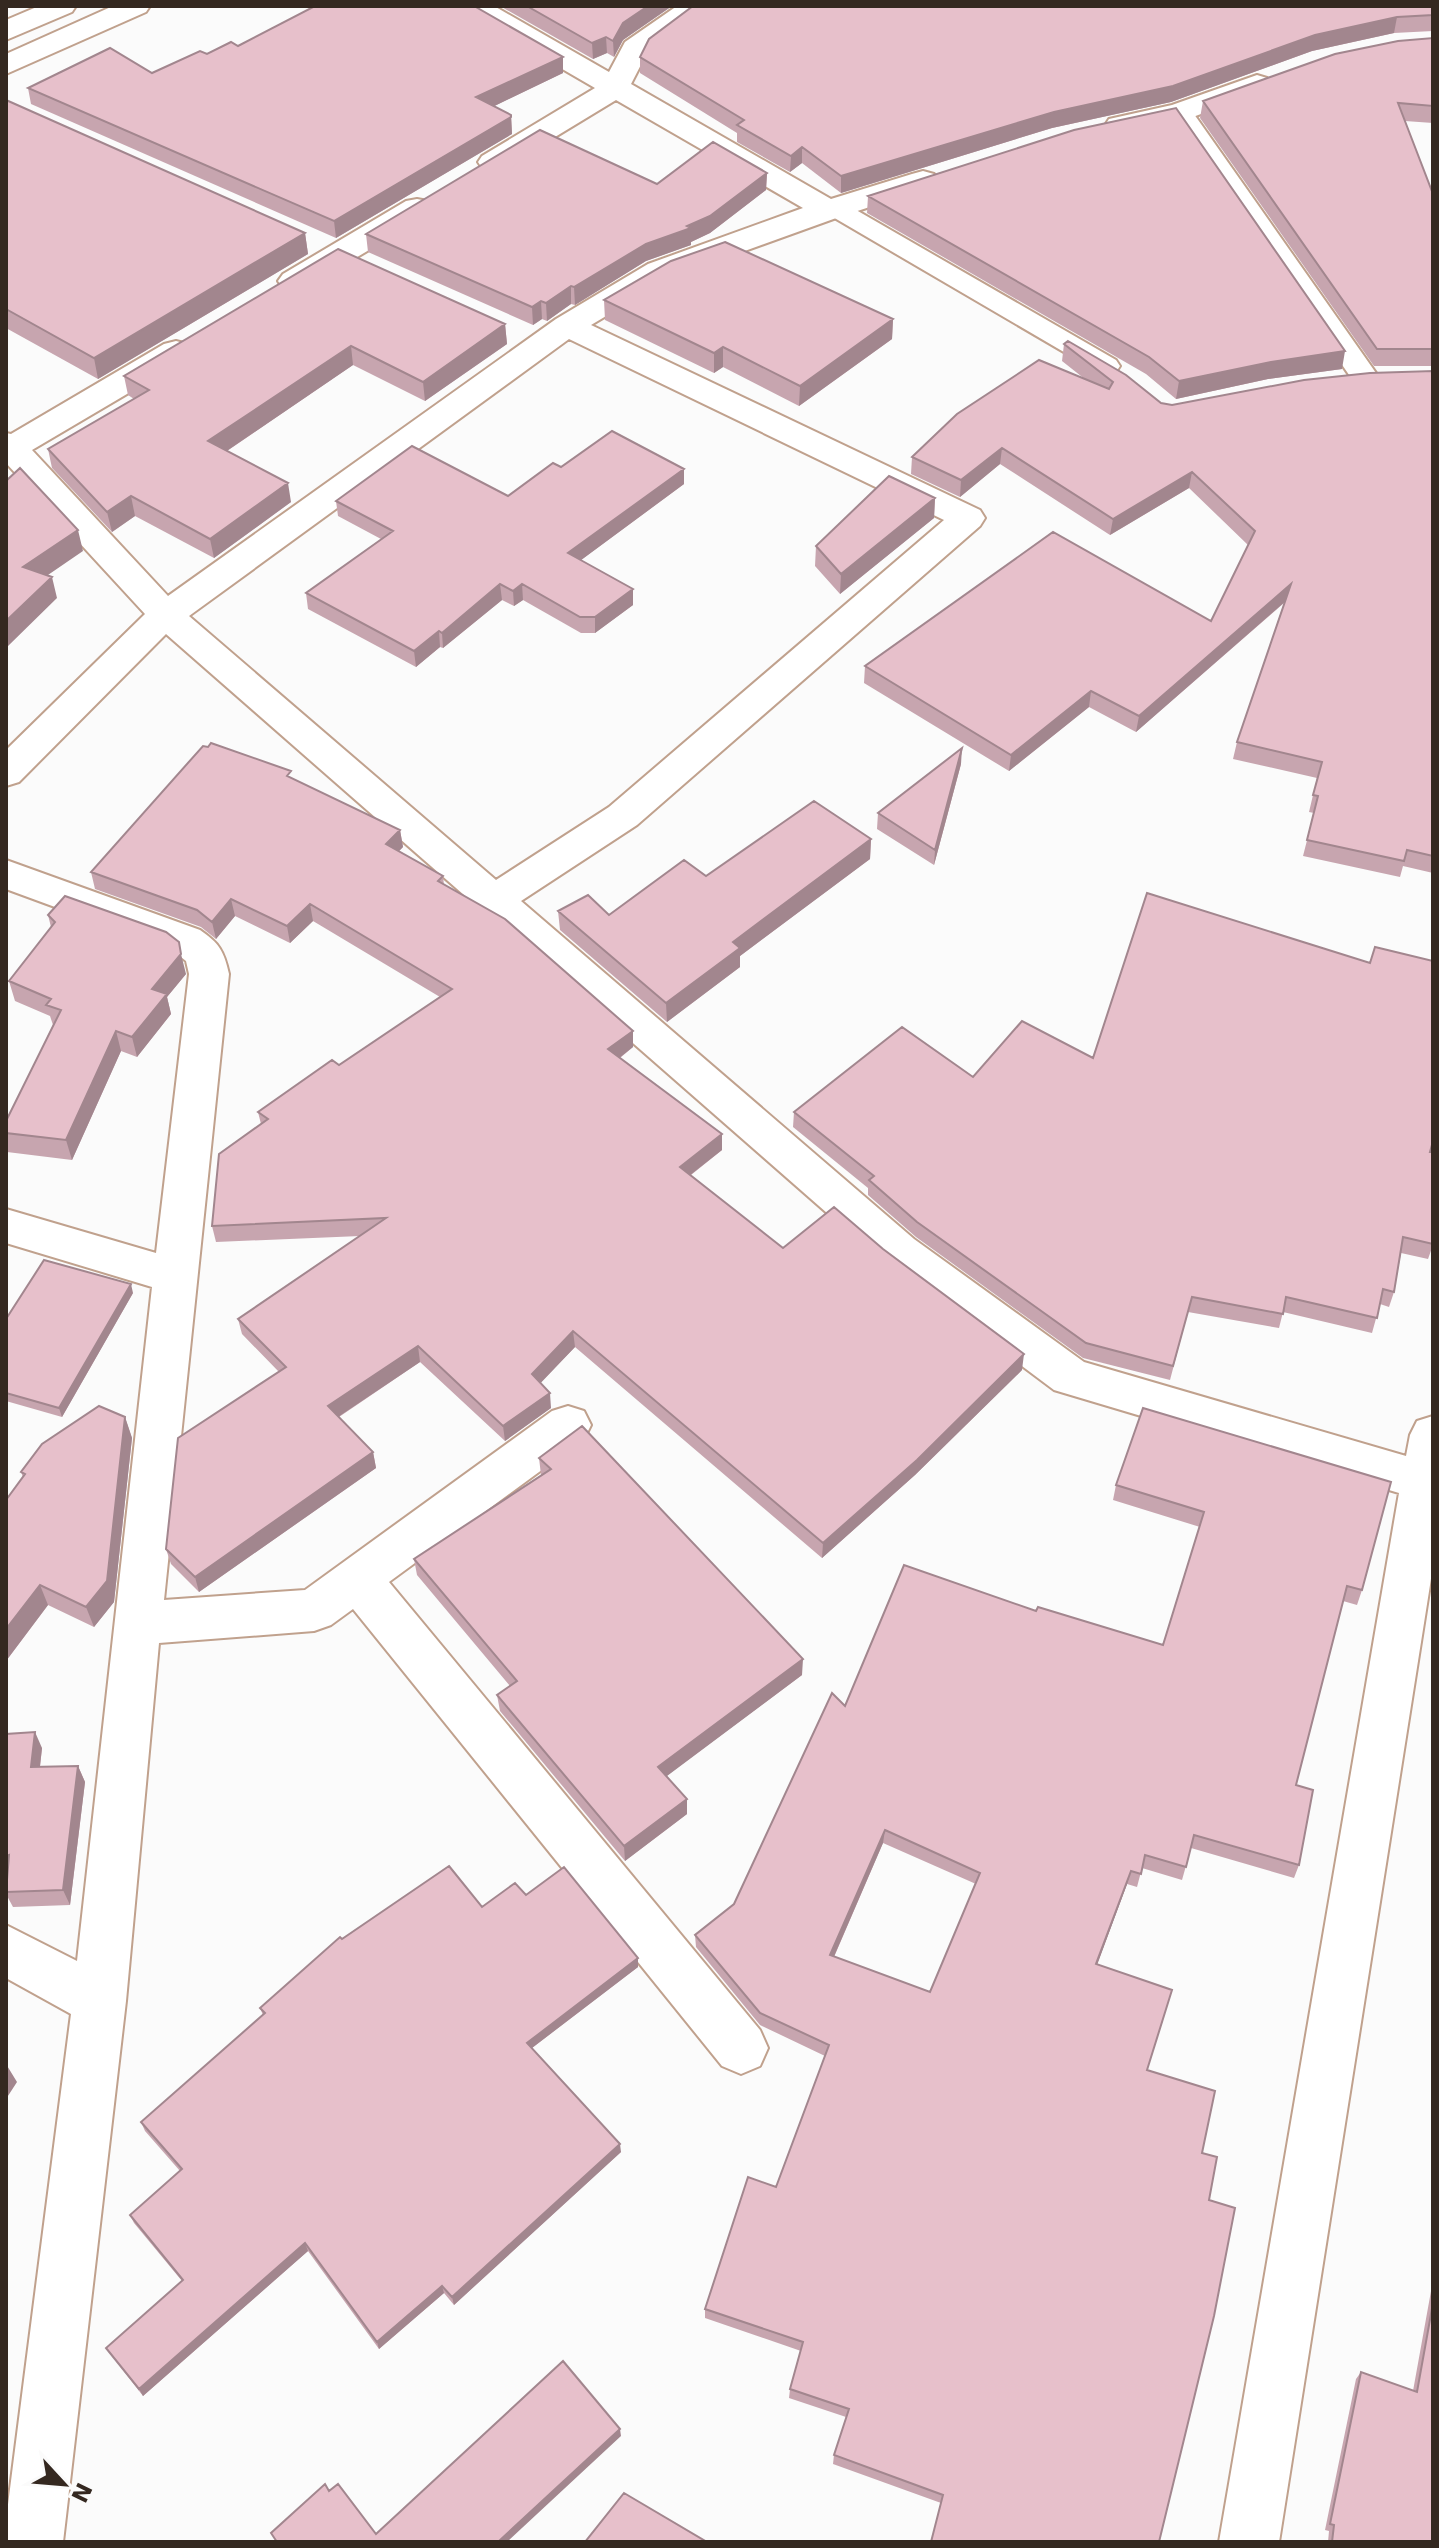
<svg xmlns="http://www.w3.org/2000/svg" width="1439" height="2548" font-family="'DejaVu Sans',sans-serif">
	<rect width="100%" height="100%" fill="#fbfbfb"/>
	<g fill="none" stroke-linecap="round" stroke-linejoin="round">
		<!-- service casing -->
		<g stroke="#c0a18d" stroke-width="4">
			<path id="service" d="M1180,105L1189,107L1376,373L1379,379L1376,385H1356L1168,112L1171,107Z
				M835,200L844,203L1116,360L1120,366L1116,372H1098L826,213L822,208L826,203Z"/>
		</g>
		<!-- minor casing -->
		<g stroke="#c0a18d" stroke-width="4">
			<path id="minor" d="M460,6H494L609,72L625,42L677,6H710L647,53L631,84L831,199L912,174L923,171L934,174L938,180L934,186L839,217L670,278L591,325L980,510L985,518L980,526L637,825L521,901L914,1239L1084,1362L1406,1456L1410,1435L1417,1421L1433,1416V1566L1279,2542H1219L1399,1493L1054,1390L884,1263L166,634L19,782L6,786V750L145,614L6,463V433L11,434L164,344L176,341L188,344L192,351L188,358L32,450L168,596L556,319L648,264L803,208L616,100L504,168L493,171L482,168L478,162L482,156L595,88L464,12ZM569,339L944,520L609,807L496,880L189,616Z
				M1257,75L1267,78L1272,84L1267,90L1190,118L1120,134L1109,131L1105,125L1109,119L1172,105Z
				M417,199L428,201L432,208L428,215L305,288L294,290L283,288L278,281L283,274L406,201Z
				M6,860L200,930C219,943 224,951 229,974L164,1600L305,1590L552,1411L568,1406L584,1411L591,1425L584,1439L389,1582L760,2030L768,2048L760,2066L741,2074L722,2066L353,1609L331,1625L314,1631L159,1643L126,2001L63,2542H6V2520L71,2014L6,1978V1925L77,1961L152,1287L6,1243V1209L156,1253L189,974L186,961L172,950L6,889Z"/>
		</g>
		<!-- primary casing -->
		<g stroke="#c0a18d" stroke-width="4">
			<path id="primary" d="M39,6H76L72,12L6,40V20Z
				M113,6H150L146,12L6,74V54Z"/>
		</g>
		<!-- service -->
		<use href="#service" fill="#fff" fill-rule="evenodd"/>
		<!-- minor -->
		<use href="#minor" fill="#fff" fill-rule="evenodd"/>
		<!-- primary -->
		<use href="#primary" fill="#fff" fill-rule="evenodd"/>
	</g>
	<!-- wall -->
	<path fill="#c7a5af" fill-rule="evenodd" d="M500,6H672L623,40L614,57L607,53L593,59Z
		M1433,6V31L1394,33L1312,51L1171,102L1052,128L841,193L802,163L790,172L737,142V133L640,73V57Z
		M1433,38V123L1405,121L1433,194V366H1374L1200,118L1203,101Z
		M238,46L563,57V73L494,106L511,115L512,134L336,238L31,104L28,88L152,73L207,54Z
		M6,100L305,233L308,254L98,379L6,328Z
		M767,173L766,190L710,233L691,242V245L646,261L575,305L571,304L547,321L542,319L533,325L368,252L366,234L657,184Z
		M868,196L1342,369L1268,379L1176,399L1146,374L867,213Z
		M604,300L893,319L892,339L799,406L723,367L714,373L605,320Z
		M505,324L507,344L425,401L353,365L227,451L291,502L214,558L135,516L112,532L52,468L48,449L134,399L128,395L124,376Z
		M1064,344L1161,403L1172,405L1433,371V873L1403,866L1400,877L1303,856L1314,813L1309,812L1317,778L1233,759L1237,742L1284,603L1136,732L1089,707L1009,771L864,683L865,666L1211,621L1248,545L1189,488L1110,535L1000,464L960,497L911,474L912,457L1086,380L1062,361Z
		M561,467L684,484L581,560L633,589V605L595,633H581L523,600L514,606L502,600L443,648L440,647L416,667L308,609L306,593L381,539L338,516L336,501L508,496Z
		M935,498L934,518L840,594L815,566L816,546Z
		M961,764L934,865L877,829L878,813Z
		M293,779L400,830L403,847L399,851L443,876L444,885L633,1047L620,1058L722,1150L691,1175L783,1248L1022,1370L915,1475L822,1558L575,1347L540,1383L551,1408L505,1441L420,1362L339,1417L373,1452L376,1468L199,1592L171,1564L166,1549L279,1372L242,1334L238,1319L360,1236L216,1242L212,1226L261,1124L258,1112L339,1065L440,997L313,921L290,943L235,916L216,939L201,927L95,889L91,872Z
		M871,839L870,859L740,956V967L667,1022L560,930L558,911L609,915L706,876Z
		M48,915L186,974L167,997L171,1014L137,1057L121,1051L72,1160L7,1152L6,1147V1121L53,1025L50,1016L15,1001L9,981L51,927Z
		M1093,1058L1433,1152V1245L1428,1259L1401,1253L1394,1292L1389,1307L1380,1304L1372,1333L1283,1312L1279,1328L1188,1312L1170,1380L1083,1358L916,1237L868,1195V1188L793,1127L794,1112L973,1077Z
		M133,1293L62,1417L6,1401V1319Z
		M1143,1408L1362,1590L1357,1605L1343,1601L1296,1785L1299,1865L1294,1878L1191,1848L1182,1880L1142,1868L1137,1887L1127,1884L1097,1964L941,2503L833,2464L834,2455L846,2417L789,2398L790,2389L801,2351L705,2318V2309L776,2187L825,2056L760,2025L696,1947L695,1935L734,1904L845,1706L1036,1611L1163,1645L1200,1527L1113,1500L1116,1485ZM883,1843L976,1884L930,1992L834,1957Z
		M125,1417L132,1438L114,1602L94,1627L48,1605L6,1661V1500L23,1477L21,1472Z
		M539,1458L802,1675L666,1776L687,1799V1814L625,1861L500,1711L497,1695L510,1686L417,1575L414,1559L541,1475Z
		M6,1734L42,1748L40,1767L78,1766L85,1782L70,1905L13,1907L6,1894L7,1871H6Z
		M526,1895L638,1958V1967L532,2048L621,2152L454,2305L444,2293L379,2349L308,2251L143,2396L106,2348L182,2281L134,2223L130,2215L180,2171L145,2131L141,2122L263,2015L260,2008L342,1939L482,1907Z
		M1433,2280V2542H1328L1329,2531L1325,2530L1356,2379L1361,2372L1413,2391Z"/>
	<!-- shaded-wall -->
	<path fill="#a2868e" d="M648,6H672L623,40L614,57L613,41L623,23Z
		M1397,17L1394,33L1312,51L1171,102L1052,128L841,193V176L1054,112L1315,35Z
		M606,37L607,53L593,59L592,43Z
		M563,57V73L478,114L476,97Z
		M511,115L512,134L336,238L334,221Z
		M802,147V163L790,172L791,156Z
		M767,173L766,190L710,233L691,242V245L646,261L575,305L574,287L646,244L687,226Z
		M305,233L308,254L98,379L94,358Z
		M571,286V304L547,321L546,303Z
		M541,301L542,319L533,325L532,307Z
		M893,319L892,339L799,406L800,386Z
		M505,324L507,344L425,401L423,382Z
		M351,346L353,365L212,461L208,441Z
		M723,347V367L714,373V353Z
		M1345,351L1342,369L1268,379L1176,399L1179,381L1271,362Z
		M1002,448L1000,464L960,497L961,480Z
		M684,469V484L569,569L568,553Z
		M1192,472L1189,488L1110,535L1113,519Z
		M288,483L291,502L214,558L210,539Z
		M131,496L135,516L112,532L107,512Z
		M935,498L934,518L840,594L841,574Z
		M78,530L83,551L29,588L23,567Z
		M52,577L57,598L6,648V621Z
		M500,584L502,600L443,648L442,633Z
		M522,584L523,600L514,606L513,591Z
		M1291,584L1287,600L1136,732L1139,716Z
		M633,589V605L595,633V617Z
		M439,631L440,647L416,667L414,651Z
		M1091,691L1089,707L1009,771L1011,755Z
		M962,748L961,764L934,865L935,850Z
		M400,830L403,847L389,861L386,844Z
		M871,839L870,859L740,956V967L667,1022L666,1003L733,942Z
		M231,899L235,916L216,939L212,922Z
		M310,904L313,921L290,943L287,926Z
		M181,954L186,974L167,997L171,1014L137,1057L132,1037L152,989Z
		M116,1031L121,1051L72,1160L66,1140Z
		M633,1031V1047L609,1066L608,1049Z
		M722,1134V1150L680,1183V1167Z
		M131,1284L133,1293L62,1417L59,1408Z
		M573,1331L575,1347L534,1390L532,1374Z
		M418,1346L420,1362L332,1421L328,1406Z
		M1024,1354L1022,1370L915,1475L822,1558L823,1543Z
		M550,1393L551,1408L505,1441L503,1426Z
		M125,1417L132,1438L114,1602L94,1627L86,1607Z
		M373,1452L376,1468L199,1592L195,1577Z
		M40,1585L48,1605L6,1661V1629Z
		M803,1659L802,1675L659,1782L658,1767Z
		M35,1732L42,1748L38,1783L31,1767Z
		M78,1766L85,1782L70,1905L63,1890Z
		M687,1799V1814L625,1861L624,1846Z
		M885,1830L883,1843L829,1968L830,1955Z
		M1131,1871L1127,1884L1093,1976L1096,1964Z
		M638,1958V1967L528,2051L527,2043Z
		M6,2064L17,2082L6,2099Z
		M620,2144L621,2152L454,2305L452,2297Z
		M305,2243L308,2251L143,2396L139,2389Z
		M442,2286L444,2293L379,2349L377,2342Z
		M620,2429L621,2436L507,2542H498Z"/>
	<!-- building -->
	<path fill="#e7c0cb" stroke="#a2868e" stroke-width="2" fill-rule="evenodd" d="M315,6H474L563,57L476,97L511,115V117L334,221L28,88L110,48L152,73L200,51L207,54L231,42L238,46Z
		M527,6H648L623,23L613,41L606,37L592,43Z
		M693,6H1433V15L1397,17L1315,35L1173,86L1054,112L841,176L802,147L791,156L737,125L744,120L640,57L649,39Z
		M1433,38V106L1398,103L1433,194V349H1377L1203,101L1335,54L1398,41Z
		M6,100L305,233L94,358L6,309Z
		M1176,108L1345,351L1271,362L1179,381L1149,357L868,196L1074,130Z
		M540,130L657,184L713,142L767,173L710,216L687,226L691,228L646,244L574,287L571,286L546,303L541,301L532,307L366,234Z
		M725,242L893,319L800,386L723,347L714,353L604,300L671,261Z
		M338,249L505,324L423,382L351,346L208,441L288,483L210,539L131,496L107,512L48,449L149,390L124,376Z
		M1068,341L1126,375L1161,403L1172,405L1304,380L1370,373L1433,371V856L1407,850L1404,861L1307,840L1318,796L1313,795L1322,762L1237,742L1291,584L1139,716L1091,691L1011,755L865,666L1053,532L1211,621L1255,531L1192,472L1113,519L1002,448L961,480L912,457L957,414L1039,360L1109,389L1113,382L1064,344Z
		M612,431L684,469L568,553L633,589L595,617H580L522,584L513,591L500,584L442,633L439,631L414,651L306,593L393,531L336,501L412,446L508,496L553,463L561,467Z
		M20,468L78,530L23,567L52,577L6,621V481Z
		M889,476L935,498L841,574L816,546Z
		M211,743L291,771L287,776L400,830L386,844L443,876L438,881L505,919L633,1031L608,1049L722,1134L680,1167L783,1248L834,1207L883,1249L1024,1354L917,1460L823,1543L573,1331L532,1374L550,1393L503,1426L418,1346L328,1406L373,1452L195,1577L166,1549L178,1438L286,1367L238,1319L386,1218L212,1226L219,1154L268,1119L258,1112L332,1060L339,1065L452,989L310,904L287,926L231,899L212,922L197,910L91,872L203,746L208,747Z
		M962,748L935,850L878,813Z
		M814,801L871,839L733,942L740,948L666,1003L558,911L588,895L609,915L684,860L706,876Z
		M1147,893L1370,963L1375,947L1433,961V1141L1430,1152H1433V1244L1403,1237L1394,1292L1383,1289L1377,1318L1286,1297L1283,1314L1192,1297L1173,1366L1086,1343L917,1222L869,1180L874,1176L794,1112L902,1027L973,1077L1022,1021L1093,1058Z
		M65,896L166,932L179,942L181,954L152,989L167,994L132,1037L116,1031L66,1140L6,1133V1121L61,1010L46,1005L51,999L9,981L55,922L48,915Z
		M44,1260L131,1284L59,1408L6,1393V1319Z
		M99,1406L125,1417L107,1581L86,1607L40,1585L6,1629V1500L25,1474L21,1472L42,1444Z
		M1143,1408L1391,1482L1362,1590L1347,1586L1296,1785L1313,1790L1299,1865L1194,1835L1186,1867L1145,1855L1141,1874L1131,1871L1096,1964L1172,1990L1147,2070L1215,2091L1202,2153L1217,2157L1209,2200L1235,2208L1214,2316L1159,2542H931L943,2495L834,2455L849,2409L790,2389L803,2342L705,2309L748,2177L776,2187L829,2045L760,2013L695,1935L734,1904L832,1693L845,1706L904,1565L1036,1611L1038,1607L1163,1645L1204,1512L1116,1485ZM885,1830L980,1873L930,1992L830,1955Z
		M582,1426L803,1659L658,1767L687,1799L624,1846L497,1695L517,1681L414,1559L551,1469L539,1458Z
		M35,1732L31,1767L78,1766L63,1890L6,1892L9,1855L6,1856V1734Z
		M449,1866L482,1907L515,1883L526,1895L564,1867L638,1958L527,2043L620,2144L452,2297L442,2286L377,2342L305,2243L139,2389L106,2348L183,2280L130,2215L182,2169L141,2122L265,2013L260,2008L340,1937L342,1939Z
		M1433,2303V2542H1332L1334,2525L1330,2524L1361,2372L1417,2392Z
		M563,2361L620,2429L498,2542H277L271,2533L325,2484L329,2491L338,2484L376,2534Z
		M624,2493L707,2542H585Z"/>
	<!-- border -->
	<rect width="1439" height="2548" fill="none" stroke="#342820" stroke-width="16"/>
	<!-- north arrow -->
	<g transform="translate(64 2484) rotate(116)" stroke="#fbfbfb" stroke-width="6" paint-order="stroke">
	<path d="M0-6L14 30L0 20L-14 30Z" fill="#342820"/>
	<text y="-12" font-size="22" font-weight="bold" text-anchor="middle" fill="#342820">N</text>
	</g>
</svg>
